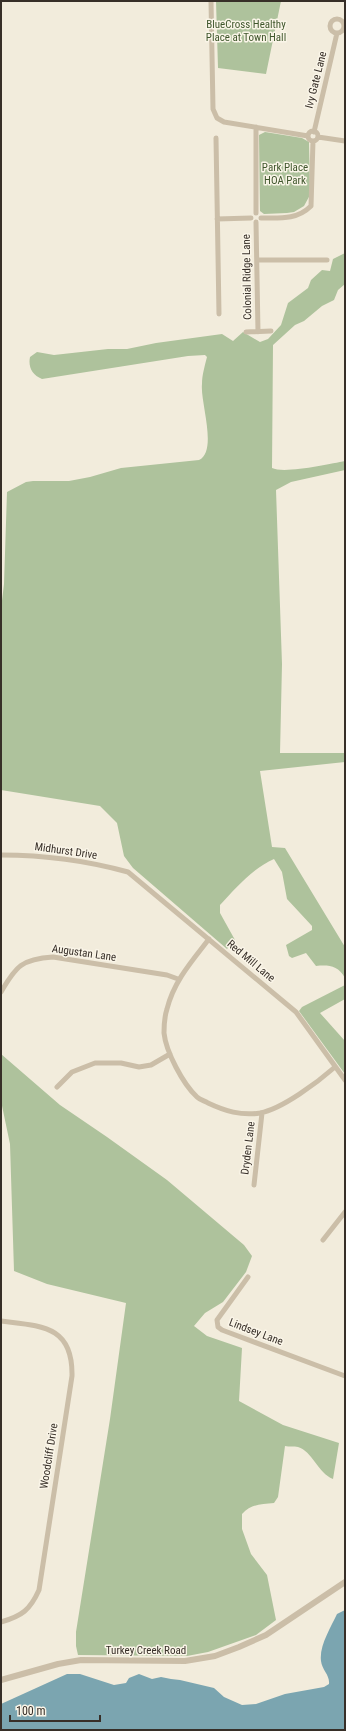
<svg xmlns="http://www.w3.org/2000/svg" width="346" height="1731" font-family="'Roboto Condensed',sans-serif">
	<rect width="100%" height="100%" fill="#f2ecdc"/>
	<!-- green -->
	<path fill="#aec29c" d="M216,1H281L266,74L218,68Z
		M265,132L302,138L309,142L310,190V195L304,206L294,212L287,213L264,214L260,211L259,135Z
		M345,253V284L338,290L334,300L322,306L304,321L295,325L273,345L272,468C284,474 330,464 345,461V470L291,482L276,490L282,664L280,753H345V762L260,771L272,847L285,848L345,947V978C338,965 328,965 316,966L306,953L292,958L289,956L286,945L312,930V926L287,899L282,872L274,859C253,868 235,889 220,905V913L235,940L227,949L133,868L124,856L117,823L100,806L1,790V609L4,584L7,492L26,482L33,481H69L90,477L121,468L199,460C218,451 200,402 202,384C202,375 205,365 207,357L205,355L188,356L42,379C32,375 28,367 30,357L37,352L54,355L108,349H127L156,343L222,334L233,341L243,332L260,342L268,339L281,325L288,303L308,288L311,280L322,270L330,271L333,259Z
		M345,985V999L320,1013L345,1041V1074L299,1011L302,1007Z
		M1,1054L60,1105L107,1137L167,1180L244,1245L252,1256L246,1272L223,1302L205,1313L194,1326L207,1336L242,1348L239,1401L283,1425L339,1443L333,1479C318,1473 312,1451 298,1447C294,1446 289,1447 285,1446L278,1497L274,1503C261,1504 251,1504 242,1514V1529L251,1554L267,1575L276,1620L256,1635L208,1652L187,1656L78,1655L76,1646V1632L110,1419L126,1303L47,1284L14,1271L10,1144L1,1101Z"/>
	<!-- water -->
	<path fill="#7ba5b0" d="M345,1610V1730H1V1704L67,1674H80L114,1685L126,1683L129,1678L139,1674L152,1679L161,1677L171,1679L180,1680L214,1688L224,1697L242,1705L256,1704L285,1694L324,1687L329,1684C330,1675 322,1670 321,1661C319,1646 331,1627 337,1614Z"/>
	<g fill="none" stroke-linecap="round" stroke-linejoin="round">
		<!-- minor -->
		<path stroke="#cbbea8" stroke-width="5" d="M211,1L213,109L217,118L224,122L308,136
			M330 26a7 7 0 1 1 14 0a7 7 0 1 1-14 0Z
			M256,127V213
			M308 136a5 5 0 1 1 10 0a5 5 0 1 1-10 0Z
			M314,132L337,33
			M318,137L345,141
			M216,138L219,314
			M261,218C280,218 297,220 311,206L313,141
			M217,219L251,218
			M256,222L258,332
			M257,260H327
			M246,332L271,331
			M1,855C43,855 88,861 128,872L296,1012L345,1080
			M209,939C192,961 174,981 167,1009C165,1015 164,1026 164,1033C166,1052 183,1084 197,1097C200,1100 205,1101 208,1103C225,1111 241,1116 260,1113C282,1109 318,1082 335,1067
			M1,992C16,966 22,959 53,957L167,975L178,979
			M57,1087L72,1072L95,1063H121L139,1067L151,1065L170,1054
			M254,1185L262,1113
			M323,1240L345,1212
			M248,1277L217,1320L218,1327L222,1330L345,1376
			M1,1321C41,1326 73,1325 72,1376L39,1590C30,1610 22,1616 1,1622"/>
		<!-- tertiary -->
		<path stroke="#cbbea8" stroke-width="6" d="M1,1680L58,1664L81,1660L185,1661L215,1656L239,1647L266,1635L345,1582"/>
	</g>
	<g text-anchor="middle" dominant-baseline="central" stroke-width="3" stroke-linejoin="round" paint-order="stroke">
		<!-- park labels -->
		<g font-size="11" fill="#3f562c" stroke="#faf5e8">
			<text x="246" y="24">BlueCross Healthy<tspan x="246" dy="13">Place at Town Hall</tspan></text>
			<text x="285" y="167">Park Place<tspan x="285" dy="13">HOA Park</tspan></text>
		</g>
		<!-- street labels -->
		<g font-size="11" fill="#372f28" stroke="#faf5e8">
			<text transform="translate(316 80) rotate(-76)">Ivy Gate Lane</text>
			<text transform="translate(247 277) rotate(-91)">Colonial Ridge Lane</text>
			<text transform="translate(66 851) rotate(8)">Midhurst Drive</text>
			<text transform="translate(84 953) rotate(8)">Augustan Lane</text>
			<text transform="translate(251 961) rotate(40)">Red Mill Lane</text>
			<text transform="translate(248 1148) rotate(-83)">Dryden Lane</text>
			<text transform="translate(256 1332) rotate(21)">Lindsey Lane</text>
			<text transform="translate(49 1456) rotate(-81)">Woodcliff Drive</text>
			<text x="146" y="1650">Turkey Creek Road</text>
		</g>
	</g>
	<!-- border -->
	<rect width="346" height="1731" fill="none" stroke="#372f28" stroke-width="4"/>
	<!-- scale -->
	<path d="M10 1715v6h90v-6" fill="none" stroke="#372f28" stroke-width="2"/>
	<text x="16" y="1715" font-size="12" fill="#372f28" stroke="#faf5e8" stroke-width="3" paint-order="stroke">100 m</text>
</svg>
